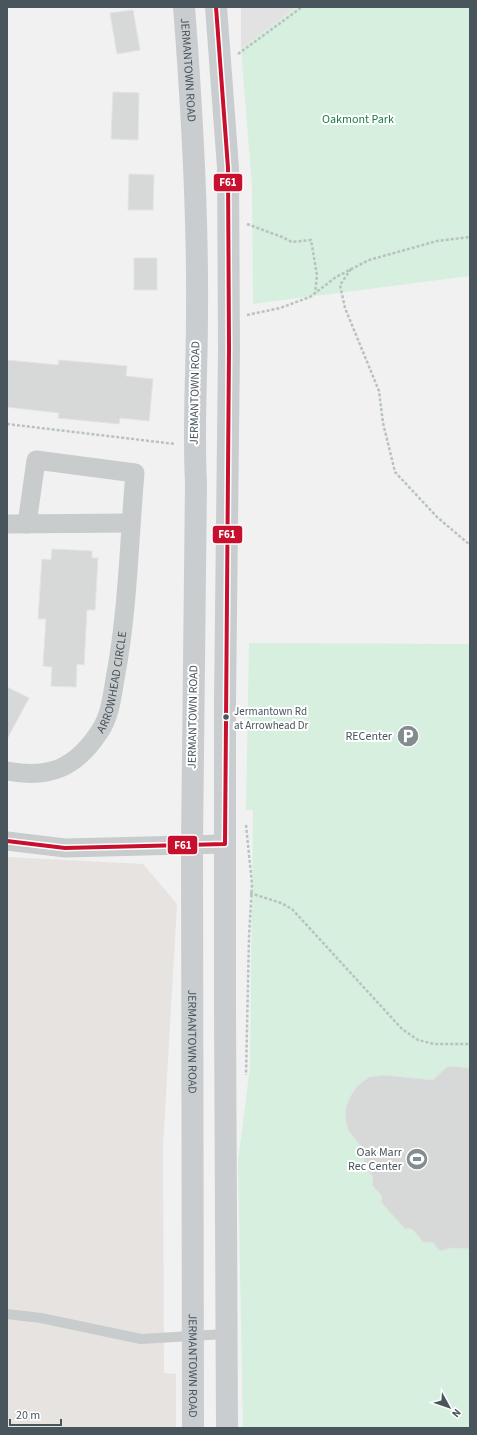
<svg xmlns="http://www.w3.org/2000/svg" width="477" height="1435" font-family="'Source Sans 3',sans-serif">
	<rect width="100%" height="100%" fill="#f1f1f1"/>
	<!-- commercial -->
	<path fill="#e6e3e0" d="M7,857L143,864L177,904L163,1146L164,1373L176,1374V1428H7Z"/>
	<!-- education -->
	<path fill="#e3e2e3" d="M241,7H297L241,49Z"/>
	<!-- green -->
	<path fill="#d6efde" d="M297,7H470V276L253,304L252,186L241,49Z
		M249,643L470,644V1428H243L238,1161L250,1067L253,810H246Z"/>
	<!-- building -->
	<path fill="#d7d9d9" stroke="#e2e3e4" d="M133,10L140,50L117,54L110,13Z
		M113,92L139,93L138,140L111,139Z
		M129,174L154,175L153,210H128Z
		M134,258H157V290H134Z
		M7,360L58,365L59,360L127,366L126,376L153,379L149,421L120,418L119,424L58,418L59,413L7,407Z
		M52,549L92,551V558H98L95,610H87L84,665L77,664L76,687L51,686L52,667L43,666L46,619H38L42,559L51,560Z
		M7,687L29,698L7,739Z
		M448,1066L470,1068V1249L451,1248L440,1251L433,1243L423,1242L412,1229H405L381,1202L382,1196L372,1185L373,1177L363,1164L366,1153L348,1130L345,1118L346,1107L350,1097L357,1086L369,1077L384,1075L433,1080Z"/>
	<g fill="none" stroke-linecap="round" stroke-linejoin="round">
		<!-- path -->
		<path stroke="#b8c3bf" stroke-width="2.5" stroke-dasharray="3 2" stroke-linecap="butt" d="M238,54L302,7
			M247,224L282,237L292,242L311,240L317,275L315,294
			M351,269L340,285L345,308L379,391L383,423L395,472L437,517L470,545
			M247,315L280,308L310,297L336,277L369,260L437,241L470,237
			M7,424L175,444
			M246,825L252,884L249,937L246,1075
			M250,893L281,903L292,909L402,1029L418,1040L434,1044H470"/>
		<!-- service -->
		<path stroke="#c8cccd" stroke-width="10" d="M7,1314L41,1318L141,1339L225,1334"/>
		<!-- minor -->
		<g stroke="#c8cccd" stroke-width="19">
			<path d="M7,524L131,523"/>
			<path id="s1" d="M7,771C50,779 76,768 100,731C110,716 112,697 115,679C128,611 129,541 135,473L36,460L27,524"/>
			<path d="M7,841L65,848L225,844"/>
		</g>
		<!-- secondary -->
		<g stroke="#cacdcf" stroke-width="22">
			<path id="s2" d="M184,7C192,109 198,212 197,315C197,371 193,427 196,483L192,844L193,1428"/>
			<path d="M216,7L228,168L229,348L225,703V1010L227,1428"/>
		</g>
		<!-- bus-1 casing -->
		<g stroke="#fff" stroke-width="7">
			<path id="bus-1" d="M7,841L65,848L225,844L229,348L228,168L216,7"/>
		</g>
		<!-- bus-1 -->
		<use href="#bus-1" stroke="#c8102e" stroke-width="4"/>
	</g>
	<!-- icons -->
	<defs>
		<g id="parking-disc" transform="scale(1.15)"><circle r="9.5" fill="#838c91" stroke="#fff"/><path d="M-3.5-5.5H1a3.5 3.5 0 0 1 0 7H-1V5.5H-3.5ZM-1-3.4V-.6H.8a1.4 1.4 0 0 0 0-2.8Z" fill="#fff"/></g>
		<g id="stadium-disc" transform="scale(1.15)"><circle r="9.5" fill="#838c91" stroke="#fff"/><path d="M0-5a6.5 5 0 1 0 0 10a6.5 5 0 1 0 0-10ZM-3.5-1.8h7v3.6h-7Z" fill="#fff"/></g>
	</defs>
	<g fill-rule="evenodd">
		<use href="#parking-disc" x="408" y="736"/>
		<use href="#stadium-disc" x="417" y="1159"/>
	</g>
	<!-- markers -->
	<circle fill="#48555d" stroke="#fff" stroke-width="1.5" cx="226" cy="717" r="3.5"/>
	<g text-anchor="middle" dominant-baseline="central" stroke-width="4" stroke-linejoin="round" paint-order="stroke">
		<!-- bus labels -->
		<g font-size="11" fill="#48555d" stroke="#fff" text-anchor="start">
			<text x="234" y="711">Jermantown Rd<tspan x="234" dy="14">at Arrowhead Dr</tspan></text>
		</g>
		<!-- street labels -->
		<g font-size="12" fill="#48555d" stroke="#fff">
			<text stroke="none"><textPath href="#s2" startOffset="63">JERMANTOWN ROAD</textPath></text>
			<text transform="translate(195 393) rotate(-89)">JERMANTOWN ROAD</text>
			<text stroke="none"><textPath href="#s1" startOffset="160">ARROWHEAD CIRCLE</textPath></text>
			<text transform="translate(193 717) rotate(-89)">JERMANTOWN ROAD</text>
			<text stroke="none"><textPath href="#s2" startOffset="1035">JERMANTOWN ROAD</textPath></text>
			<text stroke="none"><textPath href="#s2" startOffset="1359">JERMANTOWN ROAD</textPath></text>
		</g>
		<!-- park labels -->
		<g font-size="12" fill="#1b7d43" stroke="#fff">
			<text x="358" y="119">Oakmont Park</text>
		</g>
		<!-- poi labels -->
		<g font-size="12" fill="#48555d" stroke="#fff" text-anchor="end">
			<text x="392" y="736">RECenter</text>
			<text x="402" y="1152">Oak Marr<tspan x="402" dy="14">Rec Center</tspan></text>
		</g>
	</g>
	<g stroke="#fff" stroke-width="1.5">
		<rect x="213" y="173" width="30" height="19" rx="4" fill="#c8102e"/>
		<rect x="212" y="525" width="31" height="19" rx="4" fill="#c8102e"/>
		<rect x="167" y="835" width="31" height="20" rx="4" fill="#c8102e"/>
	</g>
	<g font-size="11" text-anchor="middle" font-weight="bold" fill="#fff">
		<text x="228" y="186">F61</text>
		<text x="227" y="538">F61</text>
		<text x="183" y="849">F61</text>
	</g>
	<!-- border -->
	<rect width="477" height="1435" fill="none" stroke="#48555d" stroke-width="16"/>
	<!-- north arrow -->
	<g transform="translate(449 1407) rotate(130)" stroke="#ffffff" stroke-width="3" paint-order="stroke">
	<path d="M0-3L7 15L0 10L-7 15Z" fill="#48555d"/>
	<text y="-6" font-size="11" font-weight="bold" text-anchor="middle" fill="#48555d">N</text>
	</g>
	<!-- scale -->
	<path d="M10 1419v6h51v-6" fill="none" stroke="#48555d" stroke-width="2"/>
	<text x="16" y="1419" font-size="12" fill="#48555d" stroke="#ffffff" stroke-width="3" paint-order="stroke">20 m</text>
</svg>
